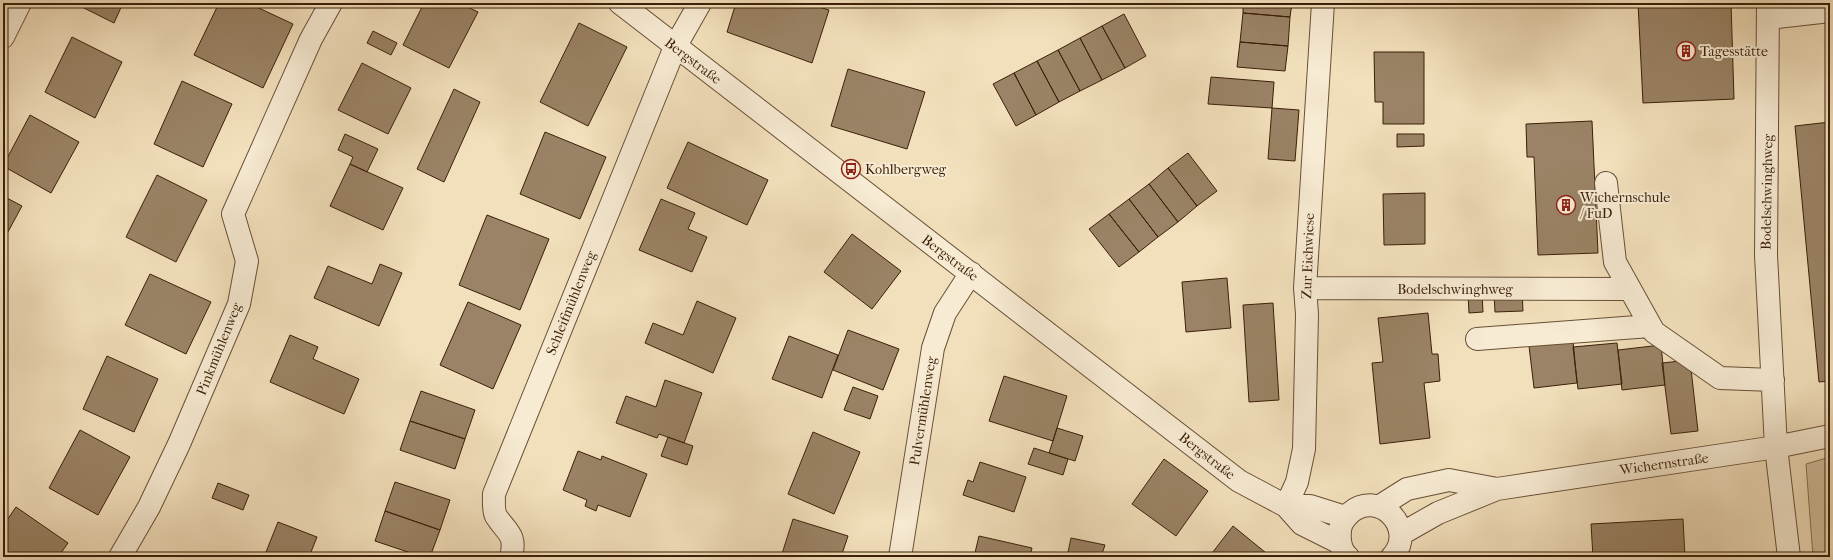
<svg xmlns="http://www.w3.org/2000/svg" width="1833" height="560" font-family="'IM FELL French Canon',serif">
	<rect width="100%" height="100%" fill="#f2e0bc"/>
	<filter id="stains"><feTurbulence type="fractalNoise" baseFrequency=".005" numOctaves="4"/><feColorMatrix values="0 0 0 0 .2 0 0 0 0 .09 0 0 0 0 .02 0 0 0 .5 -.17"/></filter>
	<radialGradient id="worn" r=".72"><stop offset=".6" stop-color="#630" stop-opacity="0"/><stop offset="1" stop-color="#630" stop-opacity=".3"/></radialGradient>
	<!-- green -->
	<path fill="#d3bf9d" stroke="#876f52" d="M1830,457V557H1813L1806,464Z"/>
	<!-- building -->
	<path fill="#9a8366" stroke="#3b1f08" d="M74,3H123L114,23Z
		M219,3H248L293,24L263,88L194,55Z
		M424,3H459L478,12L449,68L403,45Z
		M736,3H806L829,10L812,63L727,32Z
		M1243,3H1292L1290,17L1243,13Z
		M1638,3H1731L1734,99L1643,103Z
		M1243,13L1290,17L1288,46L1240,42Z
		M1124,14L1146,56L1125,68L1102,26Z
		M579,23L627,47L588,126L540,102Z
		M1102,26L1125,68L1102,80L1080,38Z
		M373,31L397,43L391,55L367,43Z
		M72,37L122,62L95,118L45,92Z
		M1080,38L1102,80L1080,91L1058,50Z
		M1240,42L1288,46L1285,71L1237,67Z
		M1058,50L1080,91L1059,102L1037,61Z
		M1374,52H1424V124H1383V102H1375Z
		M1037,61L1059,102L1036,115L1014,73Z
		M362,63L411,88L388,134L338,110Z
		M848,69L925,92L907,149L831,126Z
		M1014,73L1036,115L1016,126L993,84Z
		M1211,77L1274,82L1272,108L1208,104Z
		M182,81L232,104L203,167L154,144Z
		M454,89L480,102L444,182L417,169Z
		M1272,108L1299,110L1295,161L1268,159Z
		M30,115L79,142L51,193L3,166Z
		M1592,121L1598,253L1538,255L1534,157H1527L1526,124Z
		M1830,122V381L1819,382L1795,126Z
		M545,132L606,157L580,219L520,194Z
		M345,134L378,149L367,172L350,164L353,157L338,150Z
		M1397,134H1424V146L1397,147Z
		M688,142L768,180L747,225L667,188Z
		M1188,153L1217,191L1197,206L1168,168Z
		M350,164L403,188L383,230L330,206Z
		M1168,168L1197,206L1178,222L1149,184Z
		M157,175L207,200L176,262L126,237Z
		M1149,184L1178,222L1158,237L1129,199Z
		M1425,193V244L1384,245L1383,194Z
		M3,196L22,206L3,241Z
		M661,199L695,213L688,229L707,237L692,272L639,250Z
		M1129,199L1158,237L1139,252L1109,214Z
		M1109,214L1139,252L1119,267L1089,229Z
		M487,215L549,239L520,310L459,285Z
		M852,234L901,271L872,309L824,272Z
		M380,264L402,273L379,326L314,298L328,266L372,284Z
		M150,274L211,302L186,354L125,325Z
		M1227,278L1231,328L1186,332L1182,282Z
		M1522,291L1523,311L1495,312L1494,293Z
		M1482,293L1483,312L1469,313L1468,294Z
		M697,301L736,318L713,373L645,343L653,323L683,335Z
		M468,302L521,325L493,389L440,365Z
		M1273,303L1279,400L1249,402L1243,305Z
		M1428,313L1432,354H1438L1440,381L1424,383L1430,438L1380,444L1372,363L1383,362L1378,318Z
		M848,330L899,349L883,390L833,370Z
		M290,335L318,347L313,359L359,379L344,414L270,382Z
		M789,336L838,355L822,398L772,379Z
		M1573,341L1577,383L1534,388L1529,346Z
		M1617,343L1622,384L1578,389L1573,347Z
		M1661,345L1665,385L1622,390L1618,350Z
		M107,356L158,379L134,432L83,409Z
		M1690,360L1698,431L1671,434L1662,363Z
		M1004,376L1067,396L1053,441L989,421Z
		M665,380L702,393L684,443L659,434L657,438L616,423L626,396L656,407Z
		M853,387L878,396L870,419L844,410Z
		M421,391L475,410L465,439L410,421Z
		M410,421L465,439L455,469L400,450Z
		M1057,428L1083,436L1075,461L1049,453Z
		M80,430L130,457L98,515L49,488Z
		M813,432L860,452L834,514L788,494Z
		M668,437L693,446L687,465L661,456Z
		M1034,448L1068,459L1063,475L1028,464Z
		M578,451L601,460L602,456L647,474L630,517L598,505L596,511L585,506L587,500L563,490Z
		M1164,459L1208,491L1176,536L1132,504Z
		M980,462L1026,477L1014,512L963,495L968,480L973,482Z
		M395,482L450,500L440,530L385,511Z
		M218,483L249,495L243,510L212,498Z
		M16,507L68,543L58,557H3V526Z
		M385,511L440,530L430,557H423L375,541Z
		M793,519L848,536L841,557H781Z
		M1683,519L1685,557H1593L1591,524Z
		M278,522L317,537L309,557H264Z
		M1233,526L1271,557H1209Z
		M979,536L1032,548L1030,557H974Z
		M1071,538L1105,545L1101,557H1067Z"/>
	<g fill="none" stroke-linecap="round" stroke-linejoin="round">
		<!-- street casing -->
		<g stroke="#694f35" stroke-width="24">
			<path id="street" d="M620,3L1239,481L1286,506L1302,524L1340,543
				M1768,3L1766,255L1776,447L1789,557
				M1769,18L1830,11
				M3,37L20,3
				M1606,183L1615,262L1654,332L1720,378L1773,380
				M1305,288L1629,289
				M1477,339L1650,326
				M1286,506L1297,482L1304,449L1307,314L1305,288L1323,3
				M1286,506H1310L1345,517
				M1380,506L1407,489L1449,480L1497,489
				M1401,534L1438,513L1497,489L1776,447L1830,436
				M120,557L149,507L179,444L239,304L247,261L233,214L311,39L331,3
				M511,557C517,534 506,532 496,516C493,510 494,500 494,494L675,47L700,3
				M900,557L933,348L945,313L971,273
				M1348,557C1341,551 1339,541 1340,531C1340,524 1345,518 1350,513C1379,488 1418,529 1392,557"/>
		</g>
		<!-- street -->
		<use href="#street" stroke="#f7ebd3" stroke-width="22"/>
	</g>
	<!-- icons -->
	<defs>
		<g id="building-ring" transform="scale(1)"><circle r="9.5" fill="#f7ebd3" stroke="#8f2418" stroke-width="1.5"/><path d="M-4-6H4V6H1V3H-1V6H-4ZM-2.5-4.3h1.7v1.8h-1.7ZM.8-4.3h1.7v1.8H.8ZM-2.5-1h1.7V.8h-1.7ZM.8-1h1.7V.8H.8Z" fill="#8f2418"/></g>
		<g id="bus-ring" transform="scale(1)"><circle r="9.5" fill="#f7ebd3" stroke="#8f2418" stroke-width="1.5"/><path d="M-5-6H5V4H4V6H2V4H-2V6H-4V4H-5ZM-3.5-4V0h7V-4ZM-3.5 1.2v1.5H-2V1.2ZM2 1.2v1.5H3.5V1.2Z" fill="#8f2418"/></g>
	</defs>
	<g fill-rule="evenodd">
		<use href="#building-ring" x="1686" y="51"/>
		<use href="#bus-ring" x="851" y="169"/>
		<use href="#building-ring" x="1566" y="205"/>
	</g>
	<g text-anchor="middle" dominant-baseline="central" stroke-width="4" stroke-linejoin="round" paint-order="stroke">
		<!-- poi labels -->
		<g font-size="14" fill="#3b1f08" stroke="#f7ebd3" text-anchor="start">
			<text x="1700" y="51">Tagesstätte</text>
			<text x="865" y="169">Kohlbergweg</text>
			<text x="1580" y="197">Wichernschule<tspan x="1580" dy="16">/ FuD</tspan></text>
		</g>
		<!-- street labels -->
		<g font-size="14" fill="#3b1f08" stroke="#f7ebd3">
			<text transform="translate(693 61) rotate(37)">Bergstraße</text>
			<text transform="translate(1767 192) rotate(-89)">Bodelschwinghweg</text>
			<text transform="translate(1308 256) rotate(-88)">Zur Eichwiese</text>
			<text transform="translate(950 258) rotate(37)">Bergstraße</text>
			<text x="1455" y="289">Bodelschwinghweg</text>
			<text transform="translate(571 303) rotate(-68)">Schleifmühlenweg</text>
			<text transform="translate(219 349) rotate(-68)">Pinkmühlenweg</text>
			<text transform="translate(923 411) rotate(-81)">Pulvermühlenweg</text>
			<text transform="translate(1207 456) rotate(38)">Bergstraße</text>
			<text transform="translate(1664 464) rotate(-8)">Wichernstraße</text>
		</g>
	</g>
	<!-- margin -->
	<rect width="1833" height="560" fill="none" stroke="#f2e0bc" stroke-width="16"/>
	<rect x="4" y="4" width="1825" height="552" fill="none" stroke="#3b1f08" stroke-width="2"/>
	<rect x="8" y="8" width="1817" height="544" fill="none" stroke="#3b1f08"/>
	<rect width="100%" height="100%" filter="url(#stains)"/>
	<rect width="100%" height="100%" fill="url(#worn)"/>
</svg>
